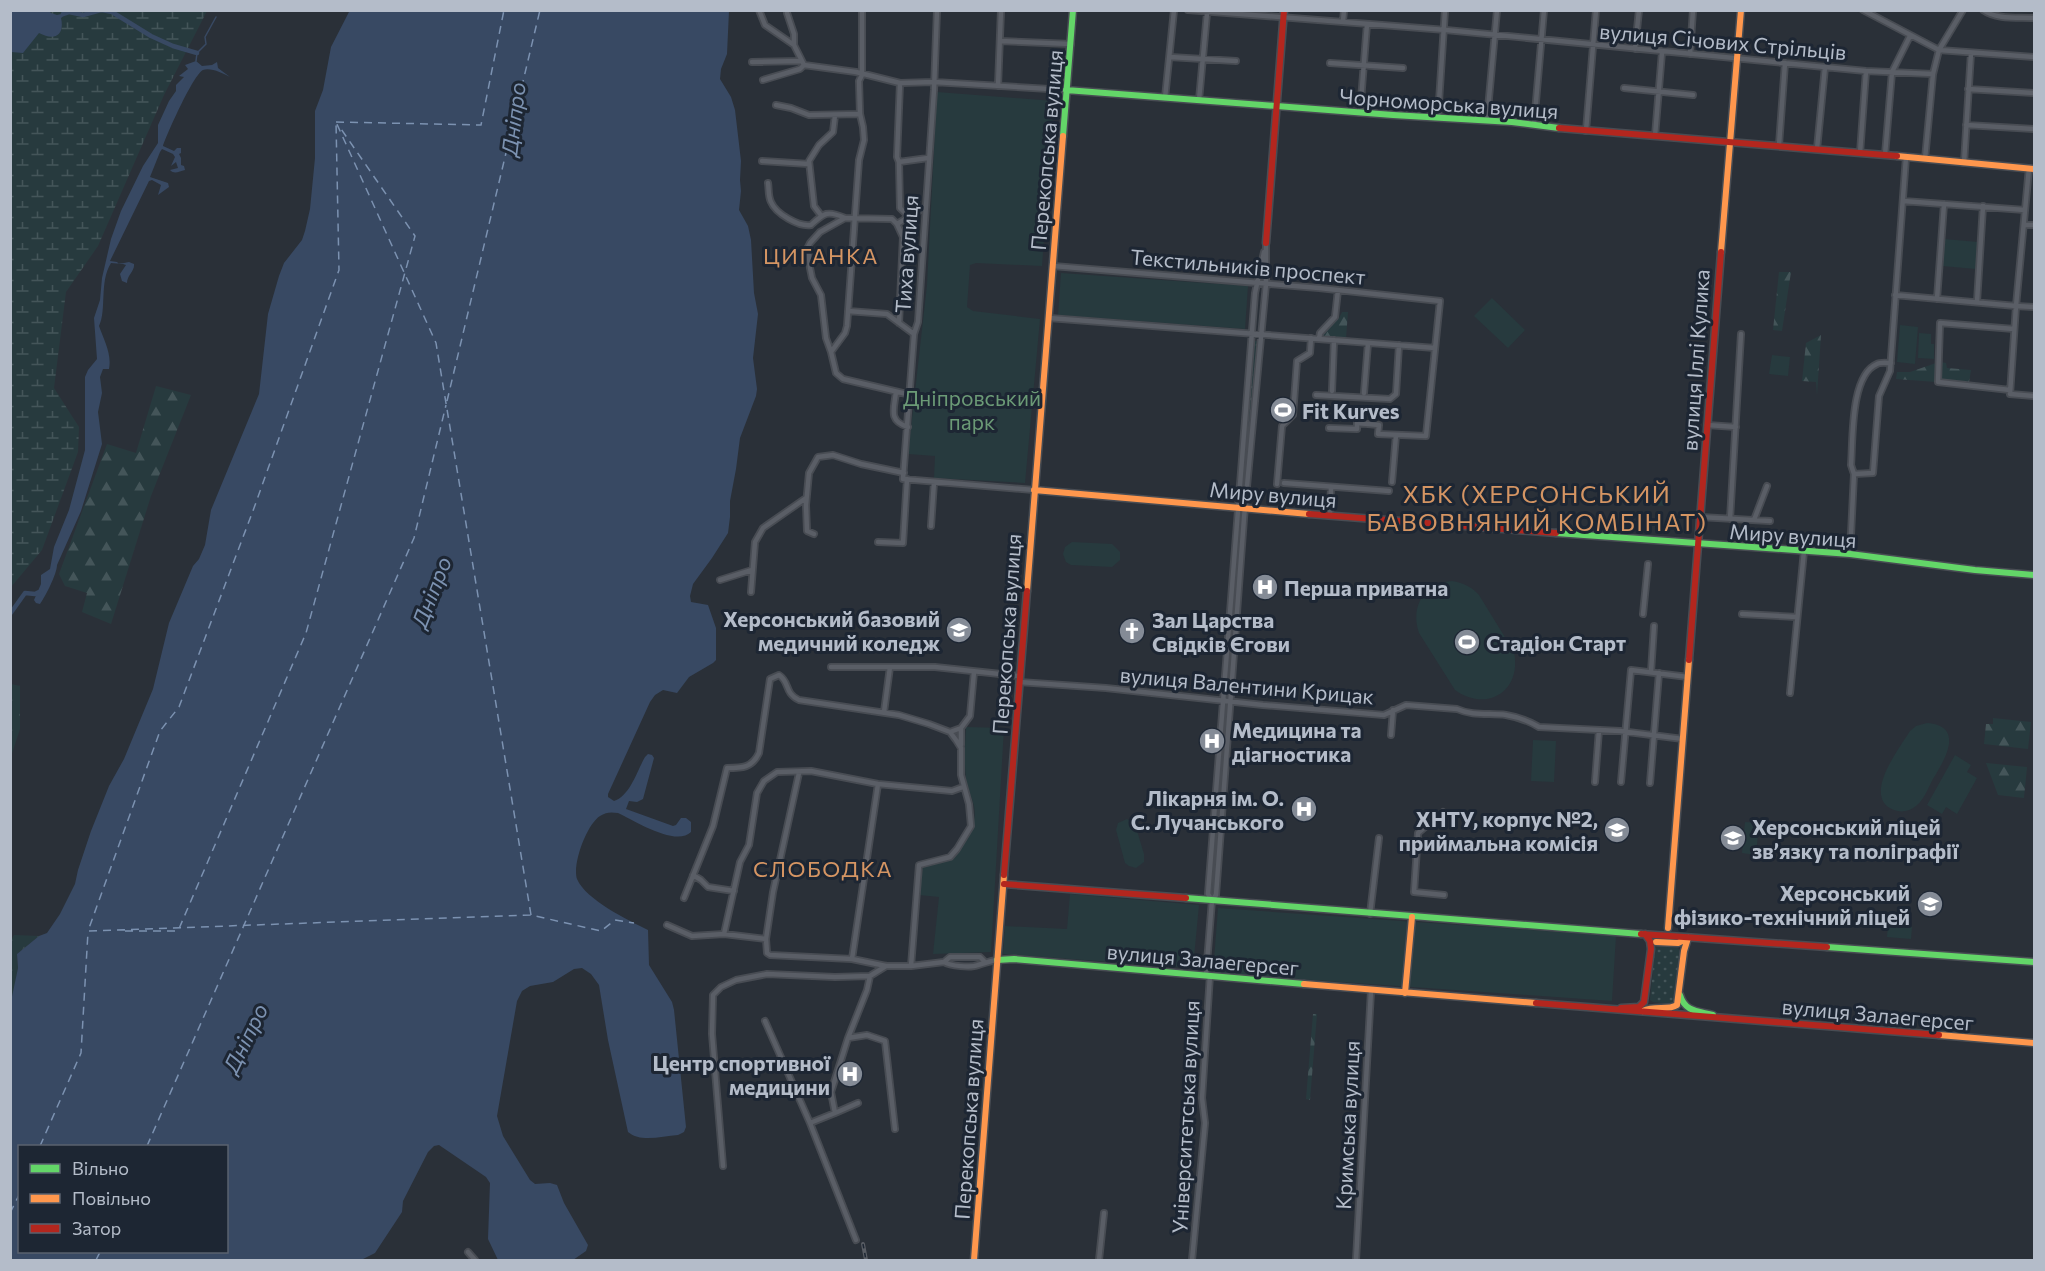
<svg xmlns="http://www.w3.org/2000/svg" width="2045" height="1271" font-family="Commissioner,sans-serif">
	<defs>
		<pattern id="grass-dots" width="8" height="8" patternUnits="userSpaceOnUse" patternTransform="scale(1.5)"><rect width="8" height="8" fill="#273a3e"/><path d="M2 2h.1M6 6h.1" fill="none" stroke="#445559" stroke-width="1.8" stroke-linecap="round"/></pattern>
		<pattern id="forest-firs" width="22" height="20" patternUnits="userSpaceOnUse" patternTransform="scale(1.5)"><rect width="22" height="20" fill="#273a3e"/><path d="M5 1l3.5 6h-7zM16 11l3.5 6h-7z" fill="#445559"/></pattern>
		<pattern id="wetland-marsh" width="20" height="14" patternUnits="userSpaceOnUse" patternTransform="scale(1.5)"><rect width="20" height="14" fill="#273a3e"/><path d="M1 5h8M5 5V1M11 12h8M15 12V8" fill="none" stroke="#445559"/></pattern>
	</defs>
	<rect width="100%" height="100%" fill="#2a3038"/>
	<!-- grass -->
	<path fill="url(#grass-dots)" d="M1254,341H1257L1244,496L1241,495Z
		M1240,521H1242L1229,696H1226Z
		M1225,711H1228L1214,889H1211Z
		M1658,946L1678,948L1680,952L1675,1001L1671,1004L1653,1002L1650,1000L1655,948Z"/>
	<!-- forest -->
	<path fill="url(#forest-firs)" d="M1779,272H1791L1782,331L1773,330Z
		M1342,312H1348L1346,338L1323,336L1322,333L1339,318Z
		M1821,335L1817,395L1816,382L1802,381L1806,343Z
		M1940,362L1946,363L1947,368L1971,370L1969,382L1940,379Z
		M1936,363V382L1896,379L1897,372H1910Z
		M156,386L191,395L151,496L111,624L82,612L87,593L65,586L59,574L107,444L136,453Z
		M11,684L20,686V729L11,756Z
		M1993,718L2031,722L2028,749L1984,744L1986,724H1993Z
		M1986,763L2027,767L2024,798L1998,795Z
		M14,935L39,936L17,954L18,968L11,1005V940Z
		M1313,1014H1317L1310,1100L1306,1099Z"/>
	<!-- wetland -->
	<path fill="url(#wetland-marsh)" d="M11,11H207L164,95L98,246L66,292L54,388L79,427L78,452L42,550L11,587Z"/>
	<!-- green -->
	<path fill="#273a3e" d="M937,92L1054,101L1042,266L976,263L970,265L967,307L973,311L1040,319L1025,483L934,478L935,456L908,454L927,285Z
		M1944,239L1978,242L1976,269L1942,266Z
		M1061,273L1248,286L1245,329L1058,315Z
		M1492,298L1525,330L1508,348L1474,316Z
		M1900,325L1918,327L1915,364L1897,362Z
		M1919,333L1931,334V344H1934V359L1918,358Z
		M1772,355L1790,357L1788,376L1769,374Z
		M1642,489L1666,491L1664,506L1643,505Z
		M1072,542L1112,544L1120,552V560L1112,567L1071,565L1066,562L1063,554L1065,547Z
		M1452,581C1463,583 1471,586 1479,595L1514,652C1522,691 1487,713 1455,690L1419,633C1410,606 1424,584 1452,581Z
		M1927,723C1966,726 1944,761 1933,779C1928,788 1924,800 1916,806C1910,811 1902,813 1894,810C1861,797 1899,749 1910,731L1916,726Z
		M966,727L1004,728L991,952L933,954L939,897L919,895L923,866L951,860C964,844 978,827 974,806C972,797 967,788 966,779C964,762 965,744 966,727Z
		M1533,740L1556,741L1554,782L1531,781Z
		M1955,755L1971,765L1967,772L1977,778L1957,814L1946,807L1942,814L1927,805Z
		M1127,819L1135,824L1144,854V862L1136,868L1129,866L1125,863L1116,830L1118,823Z
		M1745,822L1759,823L1756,855L1742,853Z
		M1070,894L1199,905L1193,968L1003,954L1005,926L1067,929Z
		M1218,908L1616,936L1612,1001L1213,973Z
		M1888,925L1912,927L1911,939L1887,937Z"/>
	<!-- water -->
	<path fill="#384963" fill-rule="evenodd" d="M11,10L49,11L51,13L57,15L69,12L61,18C65,36 54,41 39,33L23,53L11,52Z
		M350,10L729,11L727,54L721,69L720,79L731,97L735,110L741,161L740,180L741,191L739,210L748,226L751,240L754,293L758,314L753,358L757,389L756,396L740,438L736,469L730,501V517L728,533L712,558L693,584L690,596L691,602L708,605L716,628V660L713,663L689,677L677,693L663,690L655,695L650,702L608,794V797L614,801C630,796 637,771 645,757L648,754L652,755L654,758L643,799L637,802L629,801L626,809L673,826L676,825L681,818H686L691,822V832C676,847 635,821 618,813C611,812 606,812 600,816C587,824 572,864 577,879C586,900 628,920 648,930L649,965L672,1002L674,1010L686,1127L684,1132L678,1135C662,1136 641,1143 628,1132L608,1040L599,985L591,974L582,968L574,969L553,982L530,986L522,991L517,1001L497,1116L503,1136L530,1180L535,1184L550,1183L557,1185L564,1203L588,1245L586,1251L573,1260H498L488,1239L490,1183L486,1177L439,1145L434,1146L428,1152L403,1201L402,1212L375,1253L361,1260H11L10,1006L18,968L17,954L39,936L47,933L60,914L75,884L78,870L91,831L109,786L124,759L153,689L169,623L193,566L199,559L205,545L211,510L259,394L268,314L279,276L284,263L302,240L305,231L310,209L315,158V111L323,90L331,47ZM226,1146V1252H20V1146Z
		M196,61L202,66L212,65L217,62L218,68L230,77C223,73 210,67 203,70C193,75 167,134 163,146L174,151L177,148H181V153L179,154L181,158V165L184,166L185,170C179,171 175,175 170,170L178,168L176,162L171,166L175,157L173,154L162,149L160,152L150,177L168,183L169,187L158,195L161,185L152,180L149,181L110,261L117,262L119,264L129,262L134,264C135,271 127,275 127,283L122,281L120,274L126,265L123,264L111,263C99,282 107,310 99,326C104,340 112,354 109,369H103L100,377L102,393L98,412L102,444L81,511L57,565C57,574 45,597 40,604L36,603L34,600L41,584V575L50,569L54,547L69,510L85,450V377L88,370L97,359L94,318L100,300L102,278L111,239L121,211L143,166L158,143V125L169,101L176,91V85L184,77L179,76L188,69L185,65Z"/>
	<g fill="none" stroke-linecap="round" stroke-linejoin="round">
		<!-- stream -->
		<path stroke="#384963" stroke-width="1.5" d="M196,61L197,53L206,44L205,37L216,17"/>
		<!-- canal -->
		<path stroke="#384963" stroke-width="4.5" d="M102,10L112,12L151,36L173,46L197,53
			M63,14L69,12L83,15L101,10
			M10,614L25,593L35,594L39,592"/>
		<!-- ferry -->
		<path stroke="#7c92b1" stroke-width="1.5" stroke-dasharray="8 6" stroke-linecap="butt" d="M336,122L481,125L504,10
			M447,401L540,10
			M531,915L436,343L336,122L339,270L254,508L179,707L160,731L88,931L531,915L601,931L615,920L634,923
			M125,931H178L306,633L415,236L339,126
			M40,1146L81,1053L88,932
			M147,1146L414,538L446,405
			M10,1213L20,1193
			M96,1260L100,1252"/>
		<!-- street casing -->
		<g stroke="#484c53" stroke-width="8">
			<path id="street" d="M759,10L765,25L794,45L804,65
				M862,10V75L859,81L860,114L863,127L864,140L859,160L847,326L845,333L831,352L836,373L843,379L911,395
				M937,10L934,90L918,322L914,334L903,479L1034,490
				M1188,10L1446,30L1866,71L1933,74
				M1863,10L1939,50L2034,57
				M1983,10C1997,20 2018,17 2034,18
				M787,13L794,34V45
				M1343,21L1344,10
				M1000,41L1071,44
				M1635,49L1639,10
				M1690,54L1693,10
				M1170,57L1236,61
				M752,62L801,61
				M1330,63L1403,68
				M763,80L800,69L804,65L856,72L900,83L934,82L1066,90
				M900,83L897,157L899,162L900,208L908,216
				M998,86L1001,10
				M1624,88L1693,95
				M1968,89L2034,93
				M1165,98L1174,10
				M1199,100L1207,13
				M776,105L791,108L809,115L860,114
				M1360,113L1367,24
				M1438,117L1445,10
				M1487,120L1497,10
				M1534,124L1544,10
				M1966,125L2034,129
				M1586,131L1596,10
				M1655,136L1662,52
				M1779,145L1785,63
				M1817,149L1825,67
				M1860,153L1866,71
				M1885,155L1892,72L1910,36
				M1925,159L1933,74L1939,50L1963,10
				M762,161L809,164
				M899,162L928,158
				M1964,163L1971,53
				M2029,168L2016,306L2034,307
				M768,183C769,189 768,196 771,202C776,214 799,227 811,225C824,213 827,210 845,218
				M1903,201L2025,210
				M820,214L814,206L809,161L819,145L833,132L835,115
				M897,224L903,237L899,323
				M2024,225H2034
				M1053,266L1319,288L1440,301L1426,436L1378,434L1379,425L1357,423V429L1329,428
				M1895,295L2016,306L2010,394L2034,396
				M1937,299L1944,204
				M1977,302L1983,206
				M848,311L887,314L914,334
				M1049,318L1435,348
				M1319,339L1320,333L1335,317L1338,290
				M831,352L826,338L821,295L812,278L810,268L808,247L810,243L820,232L845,218L892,219L897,224L925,207
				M2010,390L1938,382L1940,323L2014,329
				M1332,391L1334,340
				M896,392C894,409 888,421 908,427
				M1364,393L1368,343
				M1316,395L1390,399L1396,394L1399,345
				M1707,425L1736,427
				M1854,474L1851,465C1853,441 1850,375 1877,364C1880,362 1887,363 1891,363
				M1392,482L1396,435
				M1284,483L1389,491
				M1277,484L1282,426L1293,415L1297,361L1310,353L1311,338
				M1330,516L1331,487
				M1700,517L1770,521
				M1730,519L1741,334
				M1754,520L1767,486
				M931,526L934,482
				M814,534L807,531L806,505L809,473L818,457L833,455L861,464L904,473
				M878,542L903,543L907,479
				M1850,554L1854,474L1873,473L1879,396L1890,371L1906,157
				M720,580L752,570
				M751,592L755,542L763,528L806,498
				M1643,614L1648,564
				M1742,614L1797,617
				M831,667H935L1019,676
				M1651,672L1654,626
				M1019,682L1106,688L1263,705L1384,715L1406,705L1457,709C1472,716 1490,713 1506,715C1518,717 1529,721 1539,727L1620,731L1683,739
				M1790,693L1804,551
				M884,712L890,667
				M950,732L961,728L970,716L974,672
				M1391,735L1393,710
				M961,745V728
				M799,773L773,892L766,939L767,953L770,955L852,959L886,966H911L944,962L950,957H980L984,961
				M1595,782L1599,730
				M1621,782L1631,670L1688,677
				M1650,783L1659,673
				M1443,812L1418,833L1414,892L1444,895
				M693,875L701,880L708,887L734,891
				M684,898L713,826L727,768C742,768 752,768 759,753L770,679L779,675C790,682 784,693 799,700L899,715L929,724L950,732L956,740L961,748V775L969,804L971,826L957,849L950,857L919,865L911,966
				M1212,900L1208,894L1255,293L1264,252
				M1370,914L1379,838
				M667,925L692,936L724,934L766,939
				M724,934L740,862L749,845L757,793L764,781L777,772L811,771L878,784L952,791L963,787
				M852,959L878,784
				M944,962C950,966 971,968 978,965C986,963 989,961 997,960
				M1206,975L1212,900L1216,895L1244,518L1266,284V243
				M870,976L867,990L848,1038L867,1035L885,1041L895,1129
				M765,1021L810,1123
				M848,1038L831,1092L835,1113L858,1103
				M835,1113L810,1123L856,1240
				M723,1166L712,1034L713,995L721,987L736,980L767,974L835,977L870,976L886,966
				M468,1252L475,1260
				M1099,1260L1104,1213
				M1192,1260L1205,1123L1202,1098L1210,975
				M1356,1260L1371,991"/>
		</g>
		<!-- fast casing -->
		<g stroke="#484c53" stroke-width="9">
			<path id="fast" d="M1066,90L1393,115L1512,122L1559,128
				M1063,136L1073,10
				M1556,533L1850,554L1975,570L2034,575
				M1186,898L1641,934
				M1827,947L2034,962
				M997,960L1014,959L1304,984
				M1680,995C1685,1012 1698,1011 1713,1015"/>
		</g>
		<!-- slow casing -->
		<g stroke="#484c53" stroke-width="9">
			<path id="slow" d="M1897,156L2034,169
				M1721,252L1741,10
				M1034,490L1309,514
				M1027,591L1063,136
				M1668,928L1689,660
				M1656,942L1678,943L1688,938
				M1304,984L1536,1003
				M1405,993L1412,917
				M1643,1011C1655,1005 1668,1011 1677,1005L1684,951L1688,938
				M1939,1035L2034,1043
				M974,1260L1004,875"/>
		</g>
		<!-- jam casing -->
		<g stroke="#484c53" stroke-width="9">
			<path id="jam" d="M1559,128L1897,156
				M1266,243L1284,10
				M1309,514L1556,533
				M1689,660L1721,252
				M1004,875L1027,591
				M1004,884L1186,898
				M1641,934L1827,947
				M1536,1003L1939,1035
				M1621,1008L1639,1007L1644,1002L1651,949L1650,941L1645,934"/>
		</g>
		<!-- street -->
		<use href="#street" stroke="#5a5e66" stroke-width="4.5"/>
		<!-- fast -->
		<use href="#fast" stroke="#63d668" stroke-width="6"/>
		<!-- slow -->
		<use href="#slow" stroke="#ff974d" stroke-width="6"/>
		<!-- jam -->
		<use href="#jam" stroke="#b3261e" stroke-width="6"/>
		<!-- rail casing -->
		<g stroke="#595d64" stroke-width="4">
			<path id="rail" d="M863,1244L866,1260"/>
		</g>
		<!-- rail -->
		<use href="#rail" stroke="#1d2633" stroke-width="1.5" stroke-dasharray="4.5" stroke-linecap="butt"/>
	</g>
	<!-- icons -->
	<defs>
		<g id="stadium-disc" transform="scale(1.35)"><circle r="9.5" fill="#848b96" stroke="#1d2633"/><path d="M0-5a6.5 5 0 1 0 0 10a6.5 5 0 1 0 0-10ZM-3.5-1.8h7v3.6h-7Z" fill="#fff"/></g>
		<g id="hospital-disc" transform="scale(1.35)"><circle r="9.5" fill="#848b96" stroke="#1d2633"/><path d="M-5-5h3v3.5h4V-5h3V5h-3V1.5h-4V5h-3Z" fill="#fff"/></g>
		<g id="university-disc" transform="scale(1.35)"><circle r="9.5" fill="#848b96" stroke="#1d2633"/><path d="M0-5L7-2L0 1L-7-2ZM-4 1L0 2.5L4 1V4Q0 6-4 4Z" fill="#fff"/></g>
		<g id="church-disc" transform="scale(1.35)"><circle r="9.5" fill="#848b96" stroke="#1d2633"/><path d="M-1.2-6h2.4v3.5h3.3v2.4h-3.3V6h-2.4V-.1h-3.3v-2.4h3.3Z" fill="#fff"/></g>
	</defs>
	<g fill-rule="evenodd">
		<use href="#stadium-disc" x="1283" y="410"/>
		<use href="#hospital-disc" x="1265" y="587"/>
		<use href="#university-disc" x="959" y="630"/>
		<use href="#church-disc" x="1132" y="631"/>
		<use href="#stadium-disc" x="1467" y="642"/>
		<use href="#hospital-disc" x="1212" y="741"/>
		<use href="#hospital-disc" x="1304" y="809"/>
		<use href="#university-disc" x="1617" y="830"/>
		<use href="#university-disc" x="1733" y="838"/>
		<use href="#university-disc" x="1930" y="904"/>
		<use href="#hospital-disc" x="850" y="1074"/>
	</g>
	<g text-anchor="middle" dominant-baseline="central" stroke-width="6" stroke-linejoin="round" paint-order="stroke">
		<!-- street labels -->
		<g font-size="21" fill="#b4bcc9" stroke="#1d2633">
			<text transform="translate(1723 41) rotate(5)">вулиця Січових Стрільців</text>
			<text transform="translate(1449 103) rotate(4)">Чорноморська вулиця</text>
			<text transform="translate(1046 150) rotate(-85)">Перекопська вулиця</text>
			<text transform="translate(906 254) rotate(-86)">Тиха вулиця</text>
			<text transform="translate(1248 266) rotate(5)">Текстильників проспект</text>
			<text transform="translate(1695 360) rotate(-86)">вулиця Іллі Кулика</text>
			<text transform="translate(1273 494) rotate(5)">Миру вулиця</text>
			<text transform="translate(1793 535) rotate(4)">Миру вулиця</text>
			<text transform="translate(1006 634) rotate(-86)">Перекопська вулиця</text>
			<text transform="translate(1247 685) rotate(5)">вулиця Валентини Крицак</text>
			<text transform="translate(1203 959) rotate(5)">вулиця Залаегерсег</text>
			<text transform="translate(1878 1014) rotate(5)">вулиця Залаегерсег</text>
			<text transform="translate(1185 1117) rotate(-87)">Університетська вулиця</text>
			<text transform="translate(968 1119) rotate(-86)">Перекопська вулиця</text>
			<text transform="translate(1347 1125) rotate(-87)">Кримська вулиця</text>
		</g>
		<!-- park labels -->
		<g font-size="21" fill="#6b9a76" stroke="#1d2633">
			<text x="972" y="397">Дніпровський<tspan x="972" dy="24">парк</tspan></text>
		</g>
		<!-- poi labels -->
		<g font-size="21" font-weight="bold" fill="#b4bcc9" stroke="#1d2633" text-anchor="start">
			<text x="1302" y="410">Fit Kurves</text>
			<text x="1284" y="587">Перша приватна</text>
			<text x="940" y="618" text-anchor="end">Херсонський базовий<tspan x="940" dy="24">медичний коледж</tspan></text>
			<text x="1152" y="619">Зал Царства<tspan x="1152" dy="24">Свідків Єгови</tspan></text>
			<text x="1486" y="642">Стадіон Старт</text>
			<text x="1232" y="729">Медицина та<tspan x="1232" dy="24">діагностика</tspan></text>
			<text x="1284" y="797" text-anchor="end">Лікарня ім. О.<tspan x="1284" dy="24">С. Лучанського</tspan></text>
			<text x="1598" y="818" text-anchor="end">ХНТУ, корпус №2,<tspan x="1598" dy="24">приймальна комісія</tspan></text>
			<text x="1752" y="826">Херсонський ліцей<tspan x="1752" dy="24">зв’язку та поліграфії</tspan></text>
			<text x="1910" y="892" text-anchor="end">Херсонський<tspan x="1910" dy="24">фізико-технічний ліцей</tspan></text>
			<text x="830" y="1062" text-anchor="end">Центр спортивної<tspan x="830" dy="24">медицини</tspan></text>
		</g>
		<!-- water labels -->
		<g font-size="22" font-style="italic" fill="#7c92b1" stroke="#1d2633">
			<text transform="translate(513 119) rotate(-83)">Дніпро</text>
			<text transform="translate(431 592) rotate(-69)">Дніпро</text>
			<text transform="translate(245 1038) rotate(-64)">Дніпро</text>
		</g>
		<!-- neighbourhood labels -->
		<g font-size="22" letter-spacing="1.5" fill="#d59563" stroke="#1d2633">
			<text x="821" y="255">ЦИГАНКА</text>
			<text x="823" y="868">СЛОБОДКА</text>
		</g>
		<!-- quarter labels -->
		<g font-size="24" letter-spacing="1.5" fill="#d59563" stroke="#1d2633">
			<text x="1537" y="493">ХБК (ХЕРСОНСЬКИЙ<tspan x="1537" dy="28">БАВОВНЯНИЙ КОМБІНАТ)</tspan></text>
		</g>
	</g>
	<!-- border -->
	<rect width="2045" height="1271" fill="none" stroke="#b4bcc9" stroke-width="24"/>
	<!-- legend -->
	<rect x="18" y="1145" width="210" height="108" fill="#1d2633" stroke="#59626f" stroke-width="1.5"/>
	<rect x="30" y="1164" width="30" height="9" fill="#63d668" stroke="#59626f" stroke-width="1.5"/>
	<text x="72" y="1175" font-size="18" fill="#b4bcc9">Вільно</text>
	<rect x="30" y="1194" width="30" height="9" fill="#ff974d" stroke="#59626f" stroke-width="1.5"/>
	<text x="72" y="1205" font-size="18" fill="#b4bcc9">Повільно</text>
	<rect x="30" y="1224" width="30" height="9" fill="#b3261e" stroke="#59626f" stroke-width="1.5"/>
	<text x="72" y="1235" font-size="18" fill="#b4bcc9">Затор</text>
</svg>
